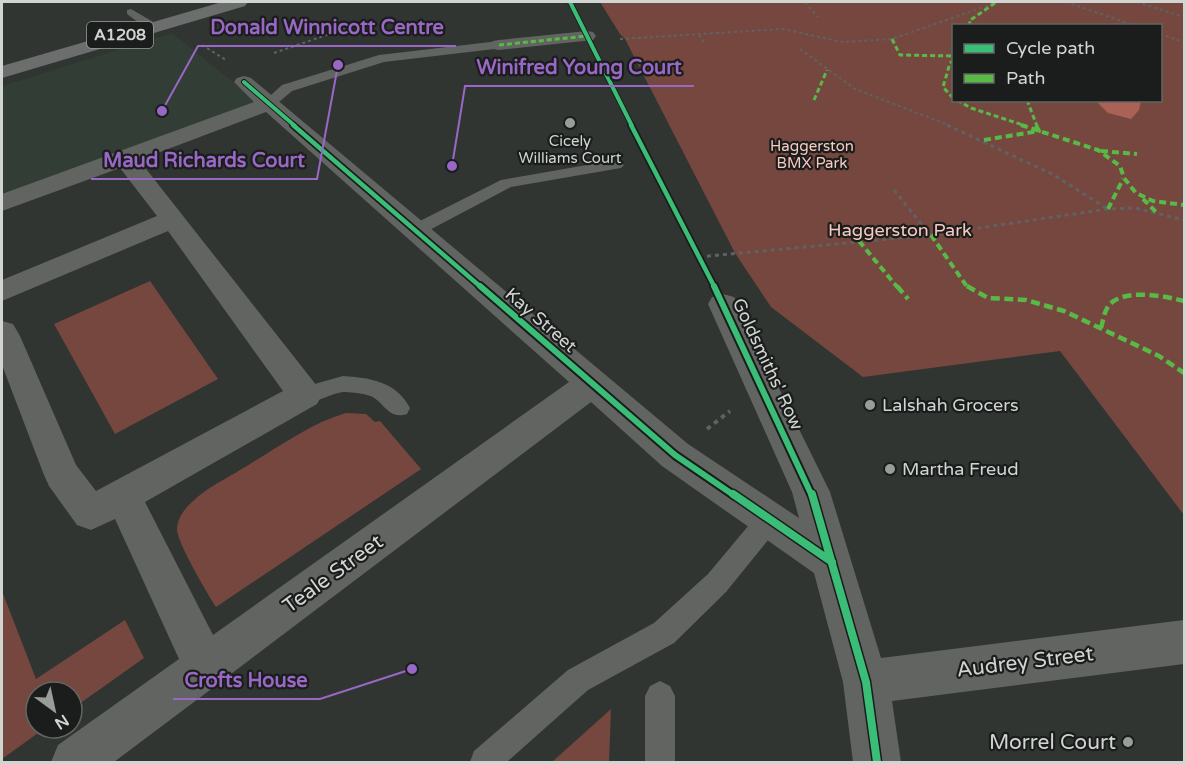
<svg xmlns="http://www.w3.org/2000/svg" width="1186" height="764" font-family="'Varela Round',sans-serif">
	<rect width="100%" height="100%" fill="#303532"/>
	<!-- built -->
	<path fill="#313d35" d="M172,33L257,101L2,198V86Z"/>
	<!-- green -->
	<path fill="#76473f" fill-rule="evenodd" d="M600,2H1184V515L1060,351L863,377L771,307L735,253L625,39L620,34ZM954,26H1160V100H954Z
		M150,281L218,379L115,434L54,324Z
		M346,413L366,414L375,422L380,421L421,469L216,607C207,593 178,544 177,530C177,519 184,509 192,502C207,487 228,478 245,467C277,448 311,423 346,413Z
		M2,591L36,679L125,620L144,658L72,709V692H36V728H45L2,759Z
		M611,709L609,762H552Z"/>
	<!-- water -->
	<path fill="#a96255" d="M1096,101H1141L1139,110L1131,119L1108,113Z"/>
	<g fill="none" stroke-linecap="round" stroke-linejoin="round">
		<!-- path-far2 -->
		<path stroke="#606261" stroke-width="2" stroke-dasharray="3 3" stroke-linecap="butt" d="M805,2L818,17
			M1066,2L1136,26
			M1137,2L1184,17
			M1160,34L1184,42
			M699,35L704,42
			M620,39L783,29L842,42L892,39L998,2
			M202,45L226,60
			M800,49L855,89L951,126
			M274,53L356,25"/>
		<!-- path-far1 -->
		<path stroke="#606261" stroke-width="3" stroke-dasharray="4 4" stroke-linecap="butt" d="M947,125L1054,175L1106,208
			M894,190L930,235
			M699,257L931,235L1108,209L1135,208L1184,220"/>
		<!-- path -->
		<path stroke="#606261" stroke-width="4" stroke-dasharray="4.5 4.5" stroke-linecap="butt" d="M707,429L730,411"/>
		<!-- service -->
		<path fill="#626462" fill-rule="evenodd" d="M131,9L155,23V29H147L127,14V10Z
			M499,41L505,45L503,48L384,62L292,91L273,107H263L261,104L282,85L379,55Z
			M616,160L624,165L621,168L511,187L422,234H410L407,230L410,226L501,180Z
			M343,376C370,378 396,381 410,408L407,414C387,421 383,398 367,395C360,393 350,392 343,392C328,394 313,406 297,401L294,395L297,389Z
			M768,510L777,513L780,521L777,529L726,592L674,643L588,690L507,762H470L474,751L568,670L654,623L708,574L759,513Z
			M660,681L670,686L675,696V762H645V696L650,686Z"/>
		<!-- pedestrian -->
		<path fill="#626462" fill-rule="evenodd" d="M587,31L593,32L596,36L593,40L499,50L493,49L490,45L493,41L499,40Z"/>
		<!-- minor -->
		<path fill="#626462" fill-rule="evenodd" d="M244,76L251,78L688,444L799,518L792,492L708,304L712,297L723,294L734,297L830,492L881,658L1184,620V664L892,701L901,762H853L843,682L814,573L662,466L591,402L223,680L222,684L214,687L114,762H51L58,745L179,659L115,519L91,530L77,525L49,486L44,475L2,365V321L13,324L20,336L76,465L96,491L283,391L168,231L2,301V280L157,216L120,168L2,211V194L254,102L234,82L237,78ZM266,112L569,382L213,635L145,502L317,404L322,395L317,386L139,160Z"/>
		<!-- primary -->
		<path fill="#6c6e6d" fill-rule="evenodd" d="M222,2H248L245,6L2,78V66Z"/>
		<!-- quiet-far2 -->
		<path stroke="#58b947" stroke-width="3" stroke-dasharray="5 3" stroke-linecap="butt" d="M971,26L969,21L995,3
			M892,39L900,55L954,56
			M499,45L587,36
			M954,60L950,63L943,87L954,99
			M814,100L827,70
			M957,100L971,108L1026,126
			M1027,100L1037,126"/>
		<!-- quiet-far1 -->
		<path stroke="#58b947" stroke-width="4" stroke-dasharray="7 4" stroke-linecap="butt" d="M1021,125L1098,150L1120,166L1124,178L1136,193L1153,201L1184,205
			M984,140L1039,131L1036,125
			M1101,151L1137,154
			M1143,199L1156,212
			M1108,209L1123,179
			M931,235L968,288
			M859,241L898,288"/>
		<!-- quiet -->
		<path stroke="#58b947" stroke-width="4.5" stroke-dasharray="9 4.5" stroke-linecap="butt" d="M897,286L908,299
			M967,286L988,298L1026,300L1064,311L1159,356L1184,373
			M1101,328C1103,321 1104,312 1109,305C1124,288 1165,296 1184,301"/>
		<!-- cycleway-far3 casing -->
		<g stroke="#1a1d1b" stroke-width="6">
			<path id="cycleway-far3" d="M570,2L632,126
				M244,82L295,126"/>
		</g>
		<!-- cycleway-far2 casing -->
		<g stroke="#1a1d1b" stroke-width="8">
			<path id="cycleway-far2" d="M293,125L482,288
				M631,125L715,288"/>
		</g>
		<!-- cycleway-far1 casing -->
		<g stroke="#1a1d1b" stroke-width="10">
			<path id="cycleway-far1" d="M480,286L675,455L735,496
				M714,286L812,496"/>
		</g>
		<!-- cycleway casing -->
		<g stroke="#1a1d1b" stroke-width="11">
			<path id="cycleway" d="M733,494L832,562
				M812,494L866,682L877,762"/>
		</g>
		<!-- cycleway-far3 -->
		<use href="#cycleway-far3" stroke="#3abd76" stroke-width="4"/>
		<!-- cycleway-far2 -->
		<use href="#cycleway-far2" stroke="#3abd76" stroke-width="4.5"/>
		<!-- cycleway-far1 -->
		<use href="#cycleway-far1" stroke="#3abd76" stroke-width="6"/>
		<!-- cycleway -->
		<use href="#cycleway" stroke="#3abd76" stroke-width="8"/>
	</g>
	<!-- markers -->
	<g fill="#999d9a" stroke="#1a1d1b" stroke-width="2">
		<circle cx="570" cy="123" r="6"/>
		<circle cx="870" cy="405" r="6"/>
		<circle cx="890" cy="469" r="6"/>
		<circle cx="1128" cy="742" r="6"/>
	</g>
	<g text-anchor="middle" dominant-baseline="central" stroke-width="4.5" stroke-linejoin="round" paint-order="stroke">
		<!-- far-poi labels -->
		<g font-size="15" fill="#d1d5d2" stroke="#1a1d1b">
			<text x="570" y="141">Cicely<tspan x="570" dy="17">Williams Court</tspan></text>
		</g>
		<!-- far-park labels -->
		<g font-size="15" fill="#f7c9c0" stroke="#1a1d1b">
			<text x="812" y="146">Haggerston<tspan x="812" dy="17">BMX Park</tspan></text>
		</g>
		<!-- shield labels -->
		<rect fill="#1a1d1b" stroke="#9a9e9b" stroke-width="1.5" x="87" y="22" width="66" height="26" rx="4.5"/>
		<g font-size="16" font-weight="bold" fill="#d1d5d2">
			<text x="120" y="35">A1208</text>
		</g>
		<!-- park labels -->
		<g font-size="18" fill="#f7c9c0" stroke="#1a1d1b">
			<text x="900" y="230">Haggerston Park</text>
		</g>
		<!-- street labels -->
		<g font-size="18" fill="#d1d5d2" stroke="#1a1d1b">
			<text transform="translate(541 320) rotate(41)">Kay Street</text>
			<text transform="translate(768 364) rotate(65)">Goldsmiths' Row</text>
		</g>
		<!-- poi labels -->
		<g font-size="18" fill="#d1d5d2" stroke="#1a1d1b" text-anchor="start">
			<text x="882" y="405">Lalshah Grocers</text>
			<text x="902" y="469">Martha Freud</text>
		</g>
		<!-- near-street labels -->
		<g font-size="21" fill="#d1d5d2" stroke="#1a1d1b">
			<text transform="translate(333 574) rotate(-36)">Teale Street</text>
			<text transform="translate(1025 662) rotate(-7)">Audrey Street</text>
		</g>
		<!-- near-poi labels -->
		<g font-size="21" fill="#d1d5d2" stroke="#1a1d1b" text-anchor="end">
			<text x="1116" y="742">Morrel Court</text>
		</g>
	</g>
	<!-- callouts -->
	<path fill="none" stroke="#9967c6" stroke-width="2" d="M162 111L198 46H456M452 166L465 86H694M338 65L317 179H91M412 669L320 699H173"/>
	<g fill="#9967c6" stroke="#1a1d1b" stroke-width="2">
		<circle cx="162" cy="111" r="6"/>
		<circle cx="452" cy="166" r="6"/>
		<circle cx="338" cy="65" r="6"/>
		<circle cx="412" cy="669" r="6"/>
	</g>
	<g font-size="20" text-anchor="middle" font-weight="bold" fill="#9967c6" stroke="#1a1d1b" stroke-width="4.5" stroke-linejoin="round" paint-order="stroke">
		<text x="327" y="34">Donald Winnicott Centre</text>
		<text x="579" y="74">Winifred Young Court</text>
		<text x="204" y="167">Maud Richards Court</text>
		<text x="246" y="687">Crofts House</text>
	</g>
	<!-- border -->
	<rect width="1186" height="764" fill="none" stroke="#d1d5d2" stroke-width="6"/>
	<!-- legend -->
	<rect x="952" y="24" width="210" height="78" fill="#1a1d1b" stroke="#636764" stroke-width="1.5"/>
	<rect x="964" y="44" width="30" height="9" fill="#3abd76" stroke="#636764" stroke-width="1.5"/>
	<text x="1006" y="54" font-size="18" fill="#d1d5d2">Cycle path</text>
	<rect x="964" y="74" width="30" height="9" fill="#58b947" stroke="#636764" stroke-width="1.5"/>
	<text x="1006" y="84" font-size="18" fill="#d1d5d2">Path</text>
	<!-- north arrow -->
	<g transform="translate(54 710) rotate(147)"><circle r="28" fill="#1a1d1b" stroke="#636764" stroke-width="1.5"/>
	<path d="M0-4.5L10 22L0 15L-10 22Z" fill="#999d9a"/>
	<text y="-9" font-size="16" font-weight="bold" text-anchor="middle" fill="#d1d5d2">N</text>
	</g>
</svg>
